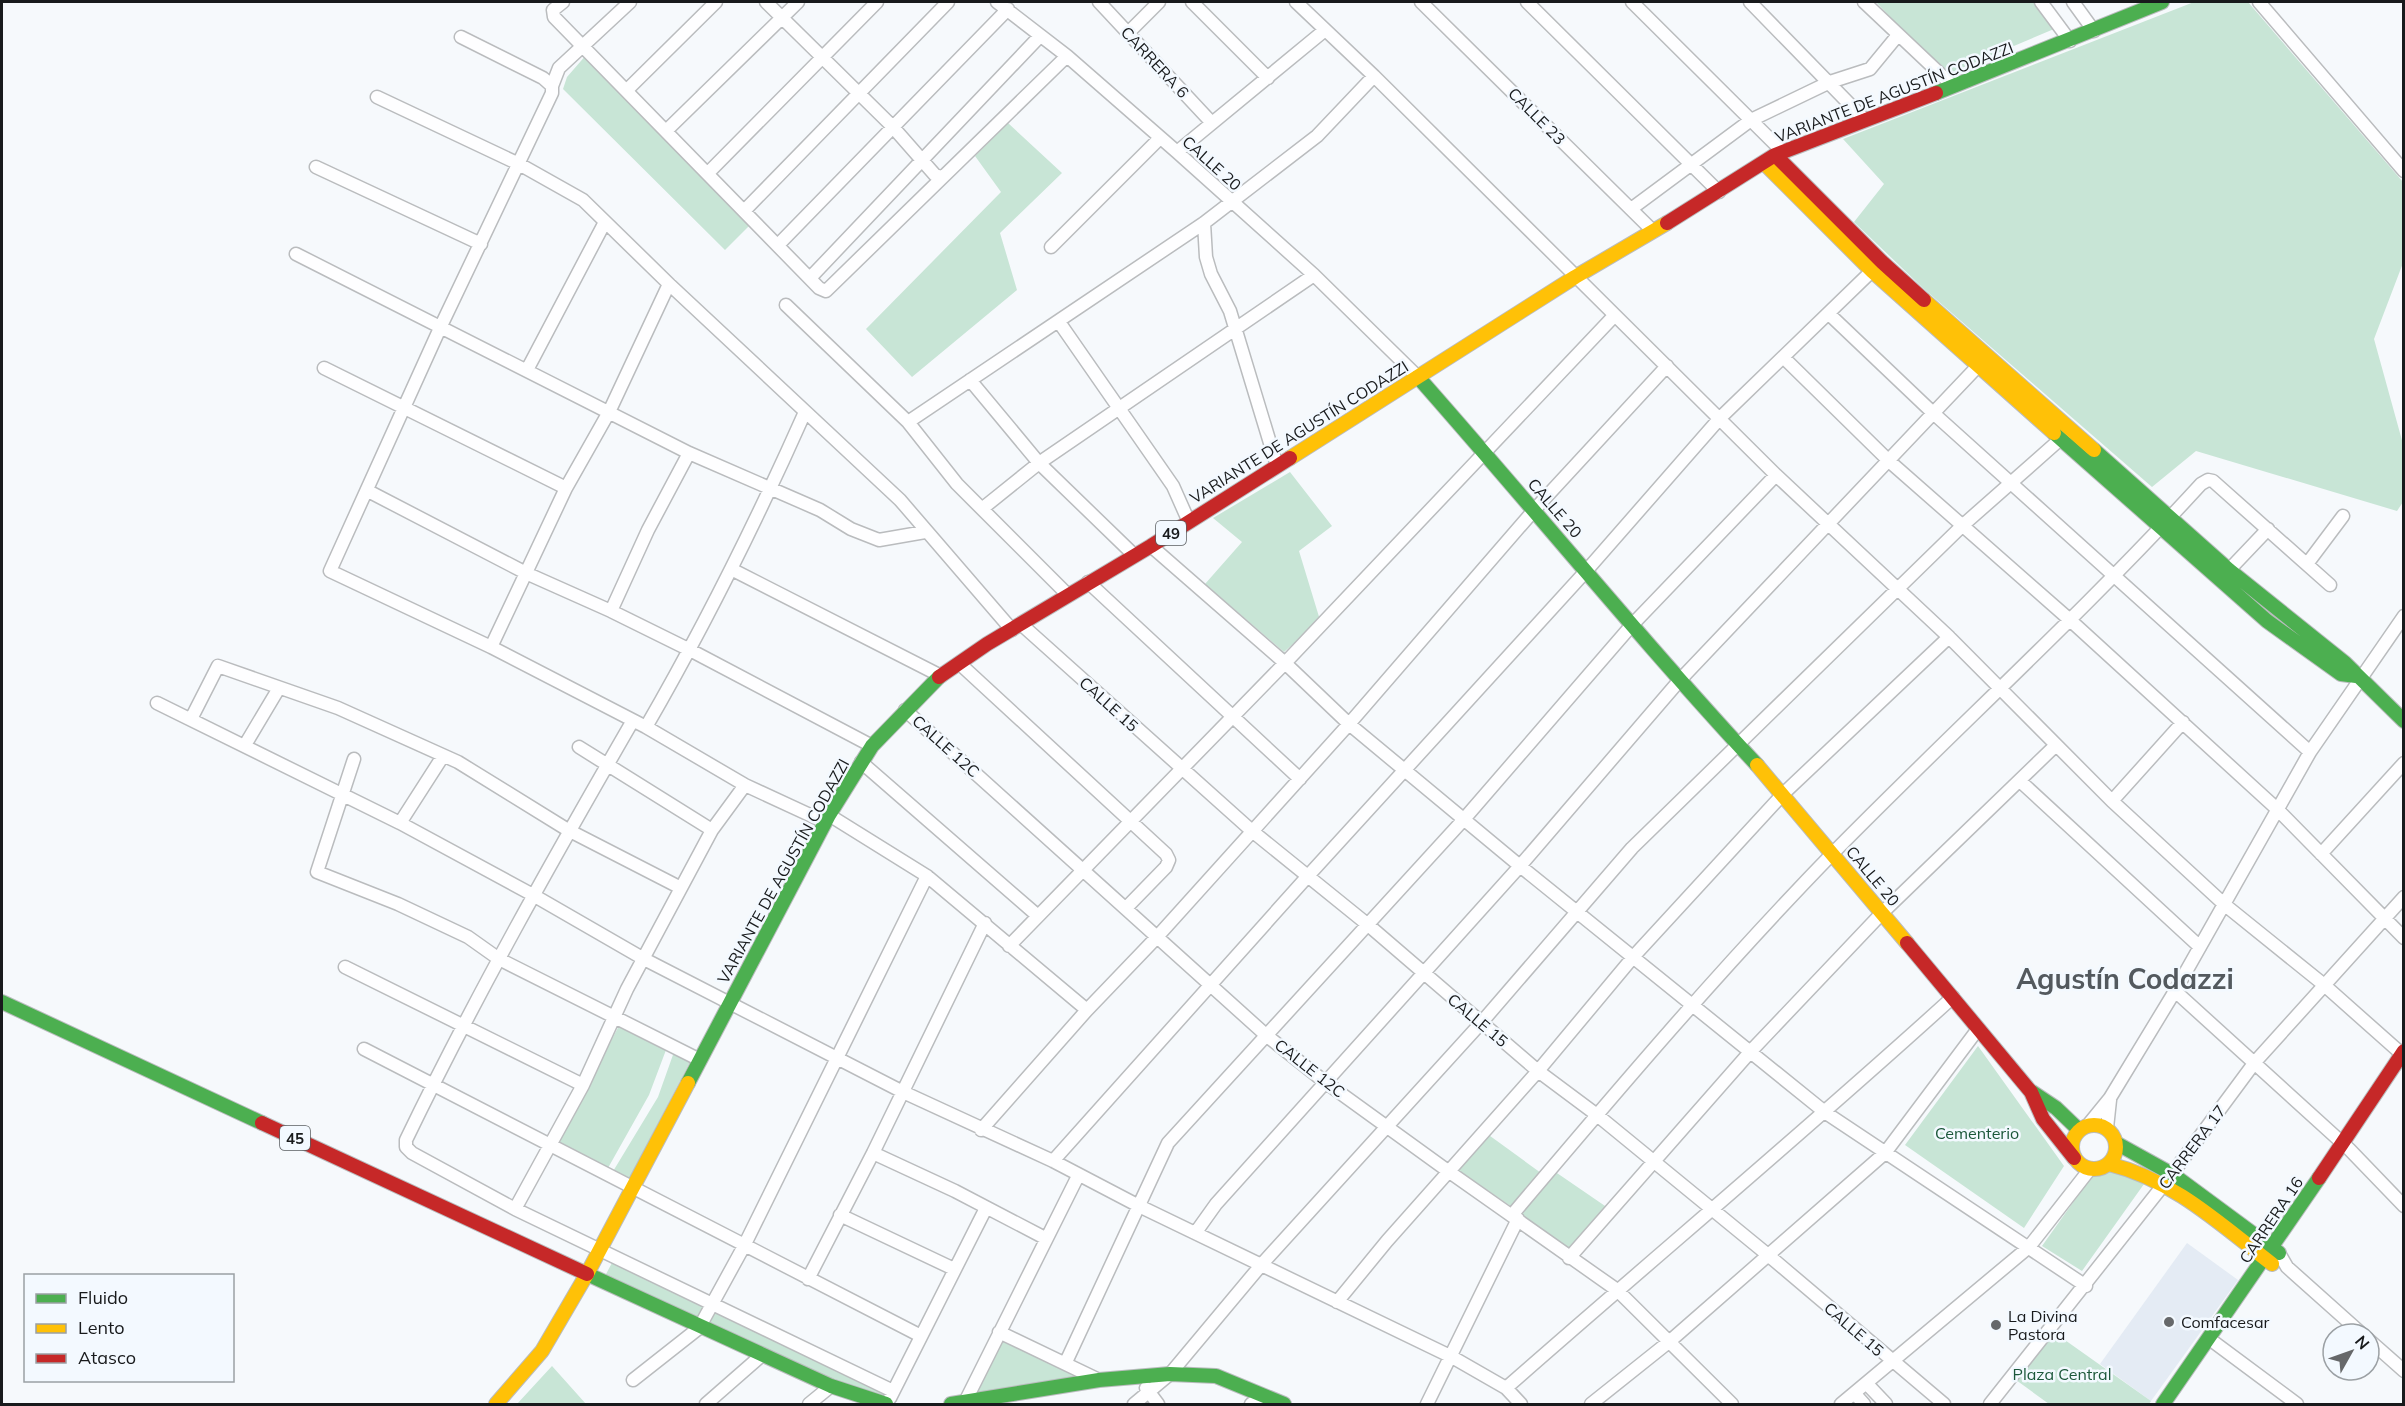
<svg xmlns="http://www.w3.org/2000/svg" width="2405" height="1406" font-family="Mulish,sans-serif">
	<rect width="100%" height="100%" fill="#f6f9fc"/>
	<!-- built -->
	<path fill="#e4ebf4" d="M2187,1243L2238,1280L2151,1401L2100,1364Z"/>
	<!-- green -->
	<path fill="#c8e5d6" d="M1876,2H2033L2054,29L1950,73L1906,34Z
		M2194,2H2248L2403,182V263L2374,339L2403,444V502L2397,511L2196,451L2152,487L1923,288L1854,222L1884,184L1843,139Z
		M587,54L750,225L725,250L563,89L567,77Z
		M1008,123L1062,173L1000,233L1017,290L912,377L866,329L1001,192L975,156Z
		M1290,472L1332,526L1299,551L1320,620L1284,652L1205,584L1242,542L1213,518Z
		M620,1024L666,1050L649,1095L608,1168L556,1143Z
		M1978,1046L2064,1166L2024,1228L1905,1145Z
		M674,1052L691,1060L628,1181L612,1173L658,1097Z
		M1486,1133L1541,1173L1512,1207L1455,1168Z
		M2112,1169L2149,1177L2082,1271L2042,1246L2094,1173Z
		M1554,1171L1608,1208L1568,1253L1518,1215Z
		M614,1259L708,1306L699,1321L605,1276Z
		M716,1310L889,1392L885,1399L833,1381L708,1325Z
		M2055,1333L2151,1401L2149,1404H2049L2016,1380Z
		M1001,1338L1087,1377L972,1395Z
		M552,1366L586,1404H517Z"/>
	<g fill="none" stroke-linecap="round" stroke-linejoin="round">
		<!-- street casing -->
		<g stroke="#babcbe" stroke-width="15">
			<path id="street" d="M563,2L553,10L554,17L819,288L826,291L1067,56
				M766,2L892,126L935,175L941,177
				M997,2L1067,56L1177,152L1314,275L1418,377
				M1099,2L1212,123
				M1192,2L1268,78
				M1296,2L1374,76L1776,475L1949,637L2112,801L2225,905L2323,984L2404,1056
				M1421,2L1653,231
				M1527,2L1719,192
				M1632,2L1783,152
				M1750,2L1865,120
				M1864,2L1953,86
				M2041,2L2070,41
				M2073,2L2094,31
				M2259,2L2404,171
				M1128,33L1159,2
				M461,37L543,78L552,86V93L440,328L330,571L491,647L646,727L745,785L825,822
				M552,86L559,68L630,2
				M627,90L716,2
				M377,97L519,164L583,200L669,284L900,500L1012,630
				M667,130L798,2
				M1177,152L1325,30
				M316,167L481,244
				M708,173L877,2
				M1631,209L1751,120L1830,82L1870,69L1898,35
				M745,210L948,2
				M1204,223L1206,257L1211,274L1230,311L1277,466
				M778,245L1008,9
				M1051,247L1160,138
				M296,254L689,453L820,510L851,529L879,540L925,532
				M810,278L1040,36
				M786,305L908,422L957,484L1068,595
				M1829,314L1932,412L2310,752
				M1059,322L1173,486L1189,522
				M1784,358L1889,461L2070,620L2277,809L2404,938
				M324,368L566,488
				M527,370L605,222
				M970,380L1039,463L1134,555
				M908,422L1204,223L1317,136L1374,76
				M368,491L528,574L611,611L690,650L872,746
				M983,508L1039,463L1314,275
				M1151,546L1285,663L1349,724L1520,866L1826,1113L2086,1286
				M2307,564L2343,516
				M731,569L941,676
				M2229,570L2268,529
				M1088,582L1300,779
				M611,611L648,530L689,453
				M1022,625L1252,831L1367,924L1538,1071L1597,1115L1768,1255L1944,1404
				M491,647L566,488L609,412L669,284
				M960,664L1166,854L1169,860L1166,867L1127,907
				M157,703L400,823L533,895L644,959L903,1092L1053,1161L1139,1206L1452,1357L1506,1388L1521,1404
				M905,710L1267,1036L1325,1082L1448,1171L1617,1290L1732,1404
				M191,719L218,666L338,708L458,762L568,830L681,888
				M632,722C553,859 475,997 406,1140V1147L412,1153L515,1209L893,1391
				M646,727C705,625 757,520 805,412
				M245,745L279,688
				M579,747L712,830
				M354,759L317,872L398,904L468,937L499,959L700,1060
				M861,762L1038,916
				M2020,781L2200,947
				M2112,801L2183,722
				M829,815L927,876L1087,1010
				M400,823L443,756
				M2321,854L2404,763
				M1009,946L1285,663L1614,316
				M345,967L583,1085
				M2175,991L2349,1149L2404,1206
				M364,1049L921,1336
				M2088,1125L2110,1098L2175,991L2310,752L2404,616
				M2107,1128L2110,1100
				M981,1130L1087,1010L1157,937L1349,724L1535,509L1667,366
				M873,1153L955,1191L1045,1238
				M1053,1161L1307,877L1587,570L1720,418L1877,266
				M515,1209L583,1085L627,989L712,830L745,785
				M840,1215L954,1269
				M1512,1215C1616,1092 1721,968 1834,852C1955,729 2084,612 2201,484L2208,480L2213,481L2330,585
				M1196,1232L1216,1204L1520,866L1679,681L1978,366L1985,364
				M2279,1253L2287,1267L2362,1334
				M1569,1258L1751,1051L1882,913L2055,746
				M808,1279L873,1153L985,923
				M1337,1302L1387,1241L1538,1071L1634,956L1783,794L1949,637
				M999,1332L1099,1380
				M2369,1340L2404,1371
				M2215,1343L2297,1404
				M1066,1362L1168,1143L1465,818L1631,626L1776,475
				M633,1380L699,1328L744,1246L927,876
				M1867,1384L1886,1404
				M1146,1388L1158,1404
				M1506,1388C1655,1257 1807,1130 1953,997
				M1855,1394L1864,1404
				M890,1398L986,1208
				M965,1402L1078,1176
				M706,1404L762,1355
				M809,1404L831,1386
				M1134,1404L1170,1374L1262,1264L1481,1023L1632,848L1962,526L2065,435
				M1251,1404L1262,1396
				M1427,1404L1518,1219
				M1591,1404L1670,1341L1885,1153L1978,1029
				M1841,1404L2029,1247L2090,1169
				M1990,1404L2172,1174L2255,1062L2404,897"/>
		</g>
		<!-- fast casing -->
		<g stroke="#babcbe" stroke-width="16">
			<path id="fast" d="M1936,93L2162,2
				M1418,377C1532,506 1640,639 1757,765
				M2054,433L2267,621L2341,674L2356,676
				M2094,450L2229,570L2345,663L2404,721
				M2,1002L262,1123
				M688,1083L829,815L872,746L939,677
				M2032,1092L2056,1108L2079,1130
				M2116,1143L2172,1174L2279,1253
				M587,1274L831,1386L886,1404
				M951,1404L1099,1380L1170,1374L1216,1376L1284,1404
				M2163,1404L2319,1178"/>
		</g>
		<!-- slow casing -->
		<g stroke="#babcbe" stroke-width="16">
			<path id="slow" d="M1764,163L1872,271L2054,433
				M1924,300L2094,450
				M1290,458L1575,277L1667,223
				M1757,765L1907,943
				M2072 1147a22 22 0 1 1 44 0a22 22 0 1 1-44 0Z
				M2109,1164C2174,1180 2220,1224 2272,1264
				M496,1404L542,1351L587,1274L688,1083"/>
		</g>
		<!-- jam casing -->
		<g stroke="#babcbe" stroke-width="16">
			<path id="jam" d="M1775,155L1882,262L1924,300
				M1667,223L1775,155L1936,93
				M939,677L987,644L1151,546L1290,458
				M1907,943L2031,1092L2043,1119L2074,1158
				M262,1123L587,1274
				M2319,1178L2404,1051"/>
		</g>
		<!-- street -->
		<use href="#street" stroke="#fefeff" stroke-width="12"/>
		<!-- fast -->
		<use href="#fast" stroke="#4caf50" stroke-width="14"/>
		<!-- slow -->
		<use href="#slow" stroke="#ffc107" stroke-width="14"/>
		<!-- jam -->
		<use href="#jam" stroke="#c62828" stroke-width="14"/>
	</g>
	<!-- markers -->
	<g fill="#66686a" stroke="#f3f9ff" stroke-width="2">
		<circle cx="2169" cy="1322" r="6"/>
		<circle cx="1996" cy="1325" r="6"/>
	</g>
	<g text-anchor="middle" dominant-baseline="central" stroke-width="5" stroke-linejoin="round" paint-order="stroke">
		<!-- shield labels -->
		<g fill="#f3f9ff" stroke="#5a5d60" stroke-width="1.5">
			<rect x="1156" y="521" width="30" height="24" rx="4.5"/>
			<rect x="280" y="1126" width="30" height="24" rx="4.5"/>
		</g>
		<g font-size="15" font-weight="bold" fill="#181a1c">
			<text x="1171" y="533">49</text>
			<text x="295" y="1138">45</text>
		</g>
		<!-- street labels -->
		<g font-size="16" fill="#181a1c" stroke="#f3f9ff">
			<text transform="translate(1155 62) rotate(47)">CARRERA 6</text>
			<text transform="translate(1894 92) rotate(-21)">VARIANTE DE AGUSTÍN CODAZZI</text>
			<text transform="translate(1537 116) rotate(45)">CALLE 23</text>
			<text transform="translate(1212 163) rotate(42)">CALLE 20</text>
			<text transform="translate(1299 432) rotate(-32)">VARIANTE DE AGUSTÍN CODAZZI</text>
			<text transform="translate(1555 508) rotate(49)">CALLE 20</text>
			<text transform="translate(1109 704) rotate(42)">CALLE 15</text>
			<text transform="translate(946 746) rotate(42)">CALLE 12C</text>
			<text transform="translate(783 871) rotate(-61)">VARIANTE DE AGUSTÍN CODAZZI</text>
			<text transform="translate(1873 876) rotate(50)">CALLE 20</text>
			<text transform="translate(1478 1020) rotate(40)">CALLE 15</text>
			<text transform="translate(1310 1068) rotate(38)">CALLE 12C</text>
			<text transform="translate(2192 1147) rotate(-53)">CARRERA 17</text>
			<text transform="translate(2271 1220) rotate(-56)">CARRERA 16</text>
			<text transform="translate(1854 1329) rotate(41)">CALLE 15</text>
		</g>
		<!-- park labels -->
		<g font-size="16" fill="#1b573a" stroke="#f3f9ff">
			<text x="1977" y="1133">Cementerio</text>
			<text x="2062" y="1374">Plaza Central</text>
		</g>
		<!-- poi labels -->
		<g font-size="16" fill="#181a1c" stroke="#f3f9ff" text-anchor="start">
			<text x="2008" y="1316">La Divina<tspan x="2008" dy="18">Pastora</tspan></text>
			<text x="2181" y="1322">Comfacesar</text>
		</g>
		<!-- town labels -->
		<g font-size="28" font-weight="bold" fill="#53595e" stroke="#f3f9ff">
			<text x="2125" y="978">Agustín Codazzi</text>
		</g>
	</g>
	<!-- border -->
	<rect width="2405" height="1406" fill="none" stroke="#181a1c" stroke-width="6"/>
	<!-- legend -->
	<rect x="24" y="1274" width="210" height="108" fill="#f3f9ff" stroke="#9ba0a4" stroke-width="1.5"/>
	<rect x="36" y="1294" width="30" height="9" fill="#4caf50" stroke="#9ba0a4" stroke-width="1.5"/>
	<text x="78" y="1304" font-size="18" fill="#181a1c">Fluido</text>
	<rect x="36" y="1324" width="30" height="9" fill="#ffc107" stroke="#9ba0a4" stroke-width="1.5"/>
	<text x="78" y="1334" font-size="18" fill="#181a1c">Lento</text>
	<rect x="36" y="1354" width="30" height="9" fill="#c62828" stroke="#9ba0a4" stroke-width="1.5"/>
	<text x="78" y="1364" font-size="18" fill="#181a1c">Atasco</text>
	<!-- north arrow -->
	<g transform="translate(2351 1352) rotate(50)"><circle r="28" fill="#f3f9ff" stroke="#9ba0a4" stroke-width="1.5"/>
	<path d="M0-4.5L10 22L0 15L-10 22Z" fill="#66686a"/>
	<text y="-9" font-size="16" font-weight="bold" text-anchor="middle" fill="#181a1c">N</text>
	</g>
</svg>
